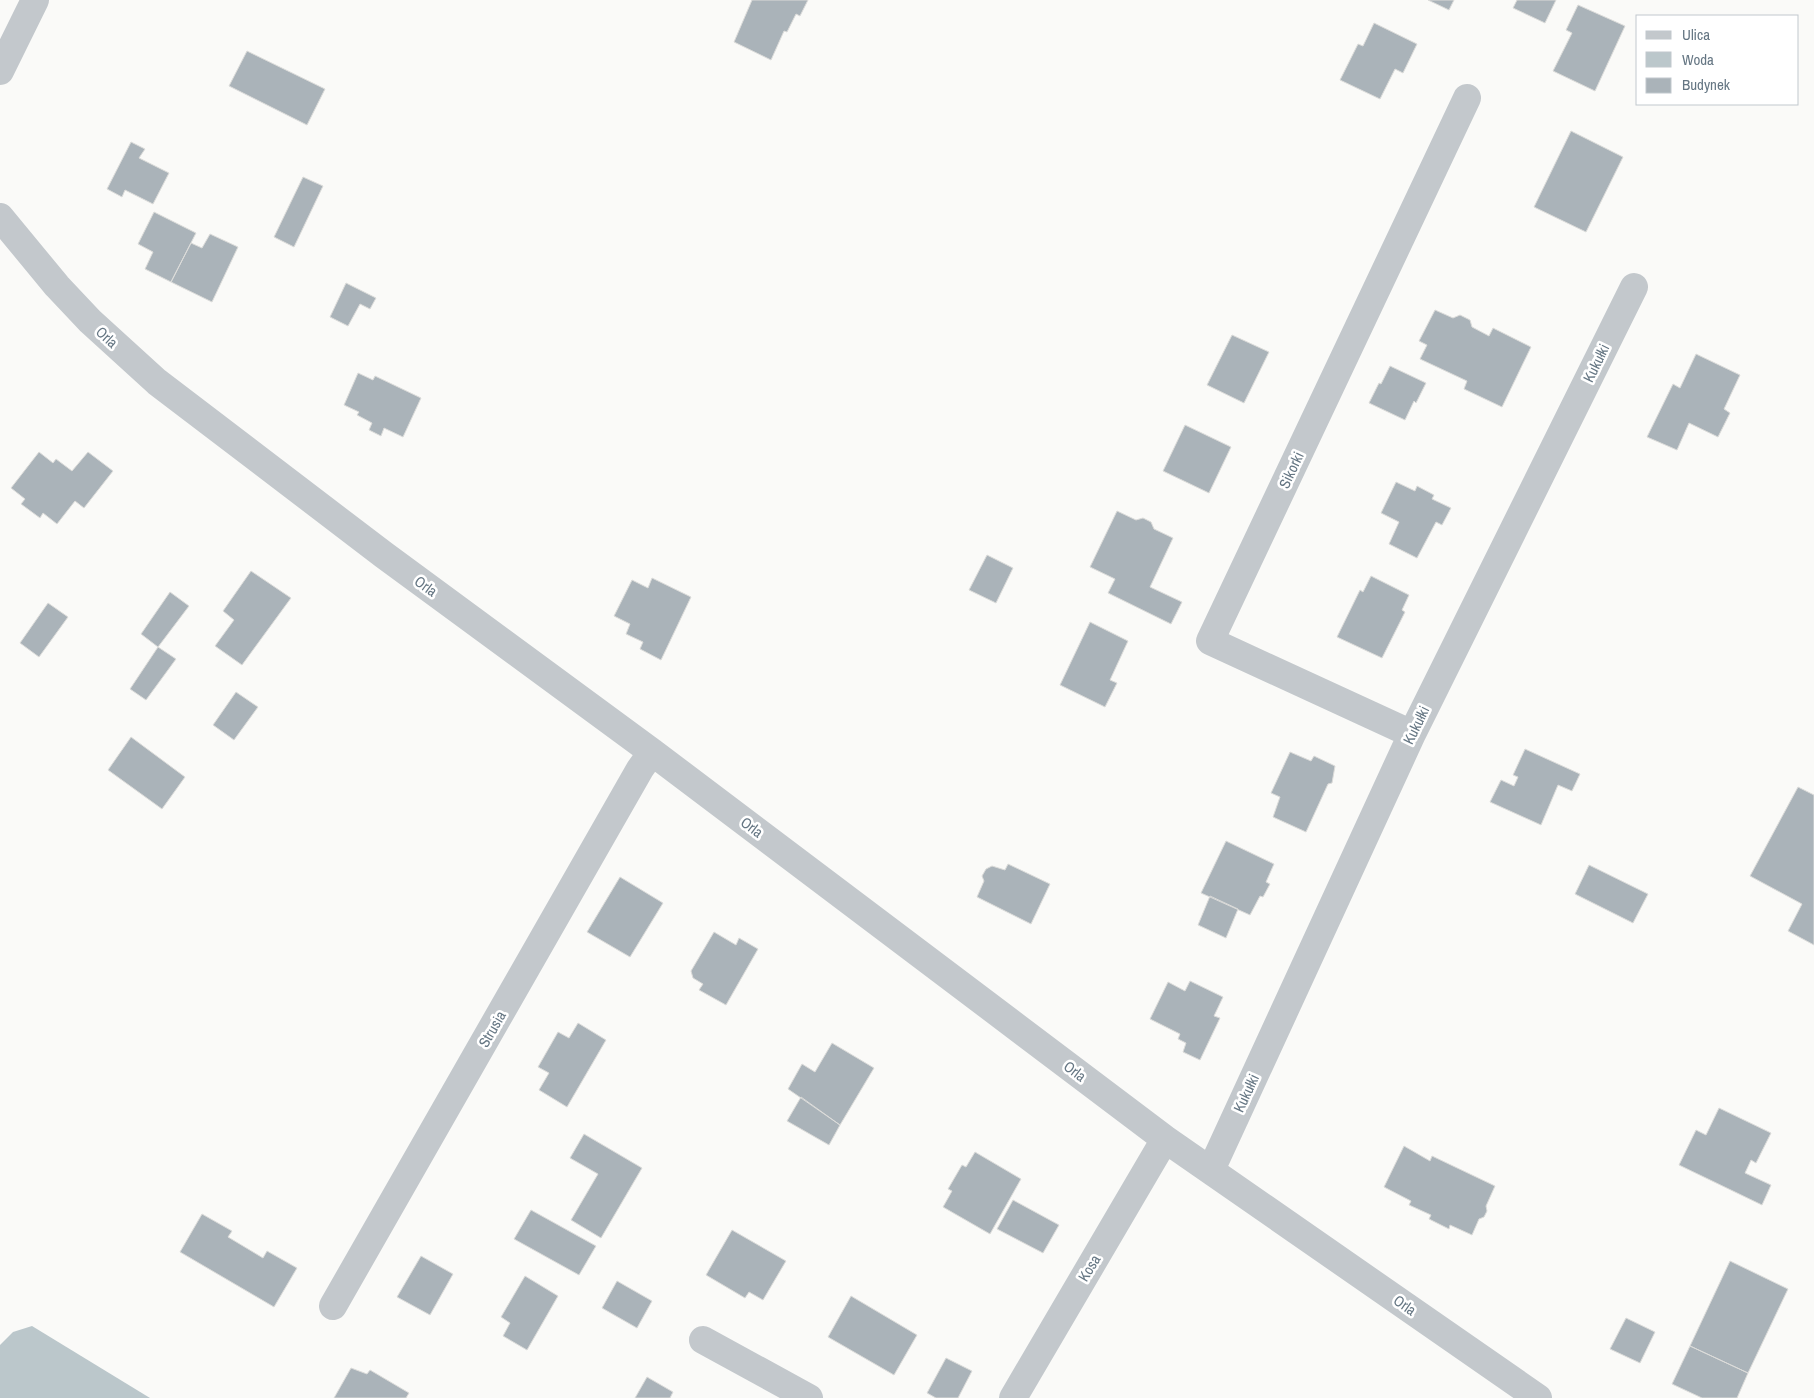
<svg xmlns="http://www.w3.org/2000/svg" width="1814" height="1398" font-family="'Archivo Narrow',sans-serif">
	<rect width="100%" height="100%" fill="#fafaf8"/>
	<!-- water -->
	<path fill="#bbc7cb" d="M32,1326L150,1398H0V1345L13,1332Z"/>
	<!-- building -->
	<path fill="#aab3b9" stroke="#dcdcda" d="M752,0H808L800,16L796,14L787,32L784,31L771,60L734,42Z
		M1428,0H1454L1449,10Z
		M1517,0H1556L1545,23L1513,8Z
		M1578,5L1625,26L1595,91L1553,71L1572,33L1566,30Z
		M1374,23L1417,44L1403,73L1395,69L1380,99L1340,80L1358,44L1363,46Z
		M247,51L325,89L307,125L229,86Z
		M1571,131L1623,157L1586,232L1534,207Z
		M131,142L145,149L139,158L169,173L153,204L125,190L122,197L107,189Z
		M303,177L323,186L294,247L274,237Z
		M154,212L196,233L171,282L145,269L153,252L138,244Z
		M210,234L238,247L212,302L171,282L191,243L202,248Z
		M346,283L376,298L370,309L360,304L348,326L330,317Z
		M1435,310L1453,318L1460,315L1470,320L1472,327L1489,336L1493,328L1531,347L1502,407L1464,389L1467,381L1420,359L1427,345L1419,341Z
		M1232,335L1269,352L1244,403L1207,385Z
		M1696,354L1740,375L1724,409L1730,413L1718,437L1689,423L1677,450L1647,437L1673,384L1680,388Z
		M1390,366L1426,383L1416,403L1414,401L1405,420L1369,403L1379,383L1381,384Z
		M358,373L373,380L375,376L421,398L403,437L384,428L381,436L369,430L372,423L357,415L359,412L344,405Z
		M1185,425L1231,447L1209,493L1163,471Z
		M39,452L53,463L56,459L72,471L88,452L113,471L84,508L75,501L57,524L43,513L40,518L21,504L25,499L11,488Z
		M1396,482L1415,491L1417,486L1434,495L1432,499L1451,508L1442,525L1436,522L1417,558L1389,544L1399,522L1381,513Z
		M1117,511L1136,520L1143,518L1151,522L1154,529L1173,538L1150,587L1182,602L1171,624L1108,593L1115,579L1090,567Z
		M987,555L1013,568L996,603L969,590Z
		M251,571L291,598L242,665L215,646L234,620L223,611Z
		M1371,576L1409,595L1402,610L1405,612L1382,658L1337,637L1360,590L1363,592Z
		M652,578L691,597L661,660L640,649L643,642L626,634L630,624L614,616L632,580L648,588Z
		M170,592L189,606L158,647L141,634Z
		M48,603L68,617L39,657L20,643Z
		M1090,622L1128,641L1110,680L1117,683L1105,707L1060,685Z
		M158,647L176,659L146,700L130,689Z
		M236,692L258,707L234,740L213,725Z
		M131,737L185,777L162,809L108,770Z
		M1525,749L1580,774L1572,791L1558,785L1541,825L1490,802L1501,780L1514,786L1518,777L1513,775Z
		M1290,752L1311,761L1314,756L1335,766L1332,783L1328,784L1306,832L1273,817L1280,797L1271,793Z
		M1798,787L1814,795V945L1788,931L1802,904L1750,876Z
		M1226,841L1274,864L1266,882L1270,884L1263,897L1260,896L1250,915L1201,893Z
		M1008,864L1050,884L1031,924L977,897L984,881L982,876L986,869L992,866L1005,870Z
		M1589,865L1648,894L1633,923L1575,894Z
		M620,877L663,903L630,957L587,932Z
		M1210,896L1238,909L1226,938L1198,925Z
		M714,932L736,945L739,938L758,949L726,1005L699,990L703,984L693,978L691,971Z
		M1190,981L1223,997L1214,1016L1220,1018L1200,1060L1183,1052L1186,1043L1178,1039L1180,1034L1150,1019L1168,982L1185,991Z
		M578,1023L606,1040L567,1107L539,1090L549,1073L538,1067L558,1032L569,1038Z
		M832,1043L874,1068L840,1125L788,1089L802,1064L815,1072Z
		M801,1097L840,1125L829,1145L787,1121Z
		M1719,1108L1771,1133L1756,1163L1751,1160L1745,1173L1771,1185L1762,1205L1679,1165L1696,1130L1706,1135Z
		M584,1134L642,1168L601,1238L571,1220L598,1174L570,1158Z
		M1404,1146L1430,1161L1432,1156L1495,1186L1486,1206L1487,1211L1484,1217L1479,1219L1472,1235L1450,1225L1449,1229L1429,1219L1431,1215L1409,1205L1411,1201L1384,1187Z
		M975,1152L1021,1179L990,1234L943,1207L952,1191L948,1189L962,1165L966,1167Z
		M1013,1200L1059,1225L1043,1253L997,1229Z
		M531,1210L596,1246L579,1275L514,1239Z
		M202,1214L232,1231L228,1237L263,1258L267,1251L297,1268L274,1307L180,1252Z
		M732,1230L786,1261L763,1300L749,1292L745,1298L706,1275Z
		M421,1256L453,1274L430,1315L397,1297Z
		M1730,1261L1788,1289L1748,1373L1690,1346Z
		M525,1276L558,1296L527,1350L503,1336L510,1323L501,1317Z
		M617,1281L652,1301L637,1328L602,1308Z
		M851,1296L917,1335L894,1375L828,1337Z
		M1626,1318L1655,1332L1640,1363L1610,1349Z
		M1690,1346L1748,1373L1737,1398H1702L1672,1384Z
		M946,1358L972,1371L958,1398H936L927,1393Z
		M351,1368L367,1374L370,1370L409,1393L406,1398H334Z
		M647,1377L673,1392L670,1398H635Z"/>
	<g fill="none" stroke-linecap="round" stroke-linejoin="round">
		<!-- minor -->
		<path stroke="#c3c8cc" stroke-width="28" d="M0,71L35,0
			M0,217L57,286L90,321L157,382L384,555L652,752L1165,1139L1538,1398
			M1412,734L1210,641L1467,98
			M1211,1170L1412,734L1634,287
			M333,1306L640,769L652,752
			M703,1340L809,1398
			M1013,1398L1165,1139"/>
	</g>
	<g text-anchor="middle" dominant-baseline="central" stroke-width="5" stroke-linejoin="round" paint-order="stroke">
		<!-- street labels -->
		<g font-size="15" fill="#657683" stroke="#fff">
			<text transform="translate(107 337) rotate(42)">Orla</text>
			<text transform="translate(1596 363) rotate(-64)">Kukułki</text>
			<text transform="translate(1291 470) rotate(-65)">Sikorki</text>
			<text transform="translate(426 586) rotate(36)">Orla</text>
			<text transform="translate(1416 725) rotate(-64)">Kukułki</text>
			<text transform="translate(752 827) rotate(37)">Orla</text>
			<text transform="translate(492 1029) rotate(-60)">Strusia</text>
			<text transform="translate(1075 1071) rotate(37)">Orla</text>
			<text transform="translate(1246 1093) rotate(-65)">Kukułki</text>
			<text transform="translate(1089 1268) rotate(-59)">Kosa</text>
			<text transform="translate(1405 1305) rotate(35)">Orla</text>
		</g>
	</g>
	<!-- legend -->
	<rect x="1636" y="15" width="162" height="90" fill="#ffffff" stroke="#c1c8cd"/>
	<rect x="1646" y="31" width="25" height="8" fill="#c3c8cc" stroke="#c1c8cd"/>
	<text x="1682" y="40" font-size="15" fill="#657683">Ulica</text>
	<rect x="1646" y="52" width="25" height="15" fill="#bbc7cb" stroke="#c1c8cd"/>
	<text x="1682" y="65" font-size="15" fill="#657683">Woda</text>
	<rect x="1646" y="78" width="25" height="15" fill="#aab3b9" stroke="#c1c8cd"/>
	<text x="1682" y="90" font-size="15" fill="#657683">Budynek</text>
</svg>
